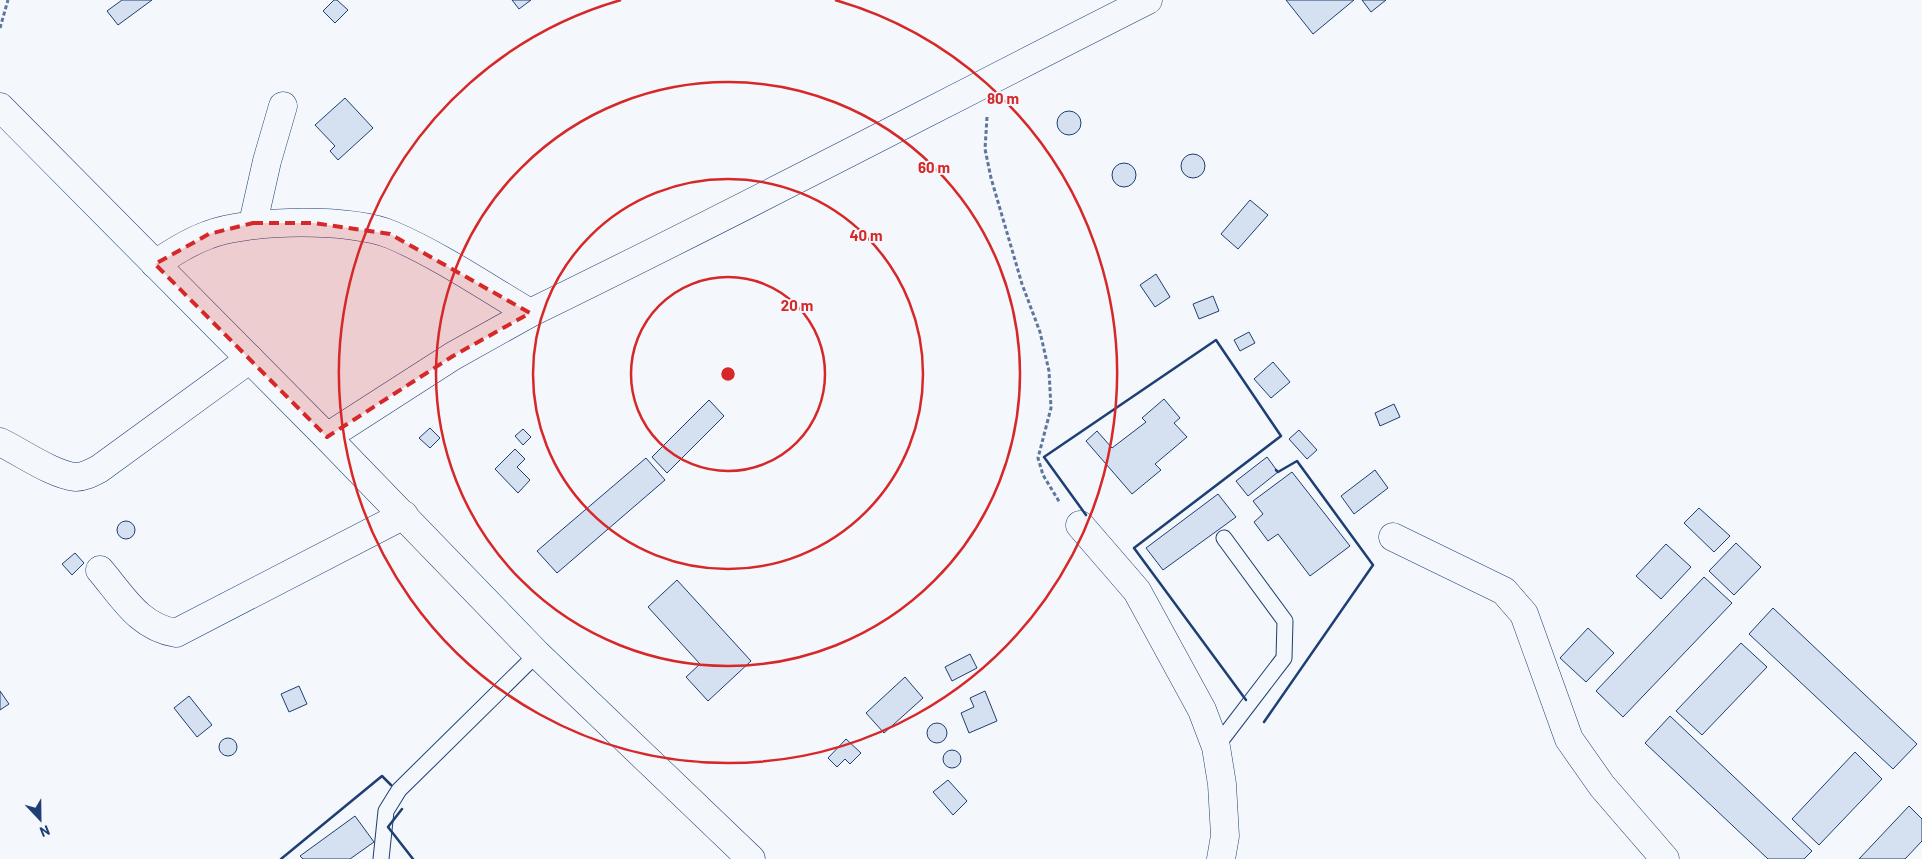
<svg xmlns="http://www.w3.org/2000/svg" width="1922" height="859" font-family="Barlow,sans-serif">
	<rect width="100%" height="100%" fill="#f4f7fb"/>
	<!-- building -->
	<path fill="#d5e0f0" stroke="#1d3f73" d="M122,0H152L118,25L107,11Z
		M334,0H337L348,10L335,23L323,11Z
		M512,0H531L519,9Z
		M1286,0H1354L1313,34Z
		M1362,0H1386L1371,12Z
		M345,98L373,128L338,160L330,151L335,146L315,125Z
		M1057 123a12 12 0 1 1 24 0a12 12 0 1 1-24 0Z
		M1181 166a12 12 0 1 1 24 0a12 12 0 1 1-24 0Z
		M1112 175a12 12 0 1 1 24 0a12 12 0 1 1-24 0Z
		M1250,200L1268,215L1238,249L1221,234Z
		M1156,274L1170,297L1155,307L1140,285Z
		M1213,296L1219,311L1199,319L1193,304Z
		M1249,332L1255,343L1240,351L1234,340Z
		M1273,362L1290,382L1271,398L1254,379Z
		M1164,399L1180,418L1174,423L1187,437L1155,464L1161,470L1132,494L1086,441L1097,431L1112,448L1146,422L1142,418Z
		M709,400L724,416L667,473L652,457Z
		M1394,404L1400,417L1380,426L1375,413Z
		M430,428L440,438L430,448L419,438Z
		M523,429L531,437L523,445L515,436Z
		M1299,430L1317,450L1307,459L1289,439Z
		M515,449L525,459L517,467L530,480L518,493L495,469Z
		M1267,457L1278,472L1248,496L1236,481Z
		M646,458L665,480L557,573L537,551Z
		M1375,470L1388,488L1354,514L1341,496Z
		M1292,472L1350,546L1310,576L1278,534L1268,541L1254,522L1263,514L1253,501Z
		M1218,494L1236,517L1163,570L1146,548Z
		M1699,508L1730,536L1714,552L1684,523Z
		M117 530a9 9 0 1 1 18 0a9 9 0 1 1-18 0Z
		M1736,543L1761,567L1734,595L1709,571Z
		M1666,544L1691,567L1661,599L1636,576Z
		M75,553L84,563L72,575L62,564Z
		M1704,577L1732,603L1623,717L1596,691Z
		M677,580L751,661L708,701L686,677L700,664L648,607Z
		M1773,608L1917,744L1893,769L1749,634Z
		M1588,628L1614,653L1586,682L1560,658Z
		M1741,643L1767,667L1702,735L1676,711Z
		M970,654L977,668L952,681L945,667Z
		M905,677L923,698L884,733L866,713Z
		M299,686L307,704L289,712L281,694Z
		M0,691L9,704L0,710Z
		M985,691L997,721L969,733L961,713L974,707L970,698Z
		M189,696L212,725L197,737L174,708Z
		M1670,716L1812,851L1804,859H1768L1645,743Z
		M927 733a10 10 0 1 1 20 0a10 10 0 1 1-20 0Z
		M219 747a9 9 0 1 1 18 0a9 9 0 1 1-18 0Z
		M846,739L861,753L850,764L845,759L837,767L828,758Z
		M943 759a9 9 0 1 1 18 0a9 9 0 1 1-18 0Z
		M1855,752L1882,779L1819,845L1792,819Z
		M948,780L967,801L953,815L933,792Z
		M1909,806L1922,819V841L1905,859H1859Z
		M355,816L374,842L350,859H303L300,856Z"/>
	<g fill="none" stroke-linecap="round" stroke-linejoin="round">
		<!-- service casing -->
		<g stroke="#1d3f73" stroke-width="17">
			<path id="service" d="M1216,747L1284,658L1285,621L1224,538
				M381,859L386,811L399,790L537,654"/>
		</g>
		<!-- minor casing -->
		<g stroke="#1d3f73" stroke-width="29">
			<path id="minor" d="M253,223L267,161L283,106
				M155,264C172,253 189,242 208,235C248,219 352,218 392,235C439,255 486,287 530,313C738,212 942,104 1148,0
				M327,437L453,356L530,313
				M0,442C21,452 53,475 76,477C84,477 91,473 99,469L250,359
				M1080,525L1137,591L1202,710L1216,747L1222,784L1225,836L1221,859
				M1393,537L1504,591L1524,614L1569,739L1602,786L1665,859
				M100,570C123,597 139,627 176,633L404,515"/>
		</g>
		<!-- tertiary casing -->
		<g stroke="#1d3f73" stroke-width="29">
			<path id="tertiary" d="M0,107L327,437L537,654L751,859"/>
		</g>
		<!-- path -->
		<path stroke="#5e769c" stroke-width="3" stroke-dasharray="4 2.5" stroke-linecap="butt" d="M0,28L8,0
			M987,117L985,149L991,178L1022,284L1040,332L1049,371L1051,408L1038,458L1043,475L1060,503"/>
		<!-- service -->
		<use href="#service" stroke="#f4f7fb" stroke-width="15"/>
		<!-- minor -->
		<use href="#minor" stroke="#f4f7fb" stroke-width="28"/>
		<!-- tertiary -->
		<use href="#tertiary" stroke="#f4f7fb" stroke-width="28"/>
		<!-- wall -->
		<path stroke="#1d3f73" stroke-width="2.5" d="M1086,515L1044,457L1216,340L1281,436L1134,548L1246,700
			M1264,722L1373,565L1297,461L1278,472L1276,470
			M402,809L388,827L413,859
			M281,859L382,776L391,785"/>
	</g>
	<!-- marked area -->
	<path fill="#d62828" fill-opacity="0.2" stroke="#d62828" stroke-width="4" stroke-dasharray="10 6" stroke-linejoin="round" d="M253,223H314L390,234L530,313L453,356L327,437L155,264L209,234Z"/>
	<!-- distance rings -->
	<g fill="none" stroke="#d62828" stroke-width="2.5">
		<circle cx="728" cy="374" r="97"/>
		<circle cx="728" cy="374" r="195"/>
		<circle cx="728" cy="374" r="292"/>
		<path d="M835 0A389 389 0 1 1 621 0"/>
	</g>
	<circle cx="728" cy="374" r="8" fill="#d62828" stroke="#f4f7fb" stroke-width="2.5"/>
	<g font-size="15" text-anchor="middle" font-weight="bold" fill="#d62828" stroke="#f4f7fb" stroke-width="4" stroke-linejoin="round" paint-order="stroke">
		<text x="1003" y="104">80 m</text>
		<text x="934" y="173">60 m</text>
		<text x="866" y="241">40 m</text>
		<text x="797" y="311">20 m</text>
	</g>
	<!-- north arrow -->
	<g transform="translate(40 819) rotate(158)" stroke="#f4f7fb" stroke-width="4" paint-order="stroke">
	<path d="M0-4L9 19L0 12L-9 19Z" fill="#1d3f73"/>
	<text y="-8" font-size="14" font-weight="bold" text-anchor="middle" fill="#1d3f73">N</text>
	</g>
</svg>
